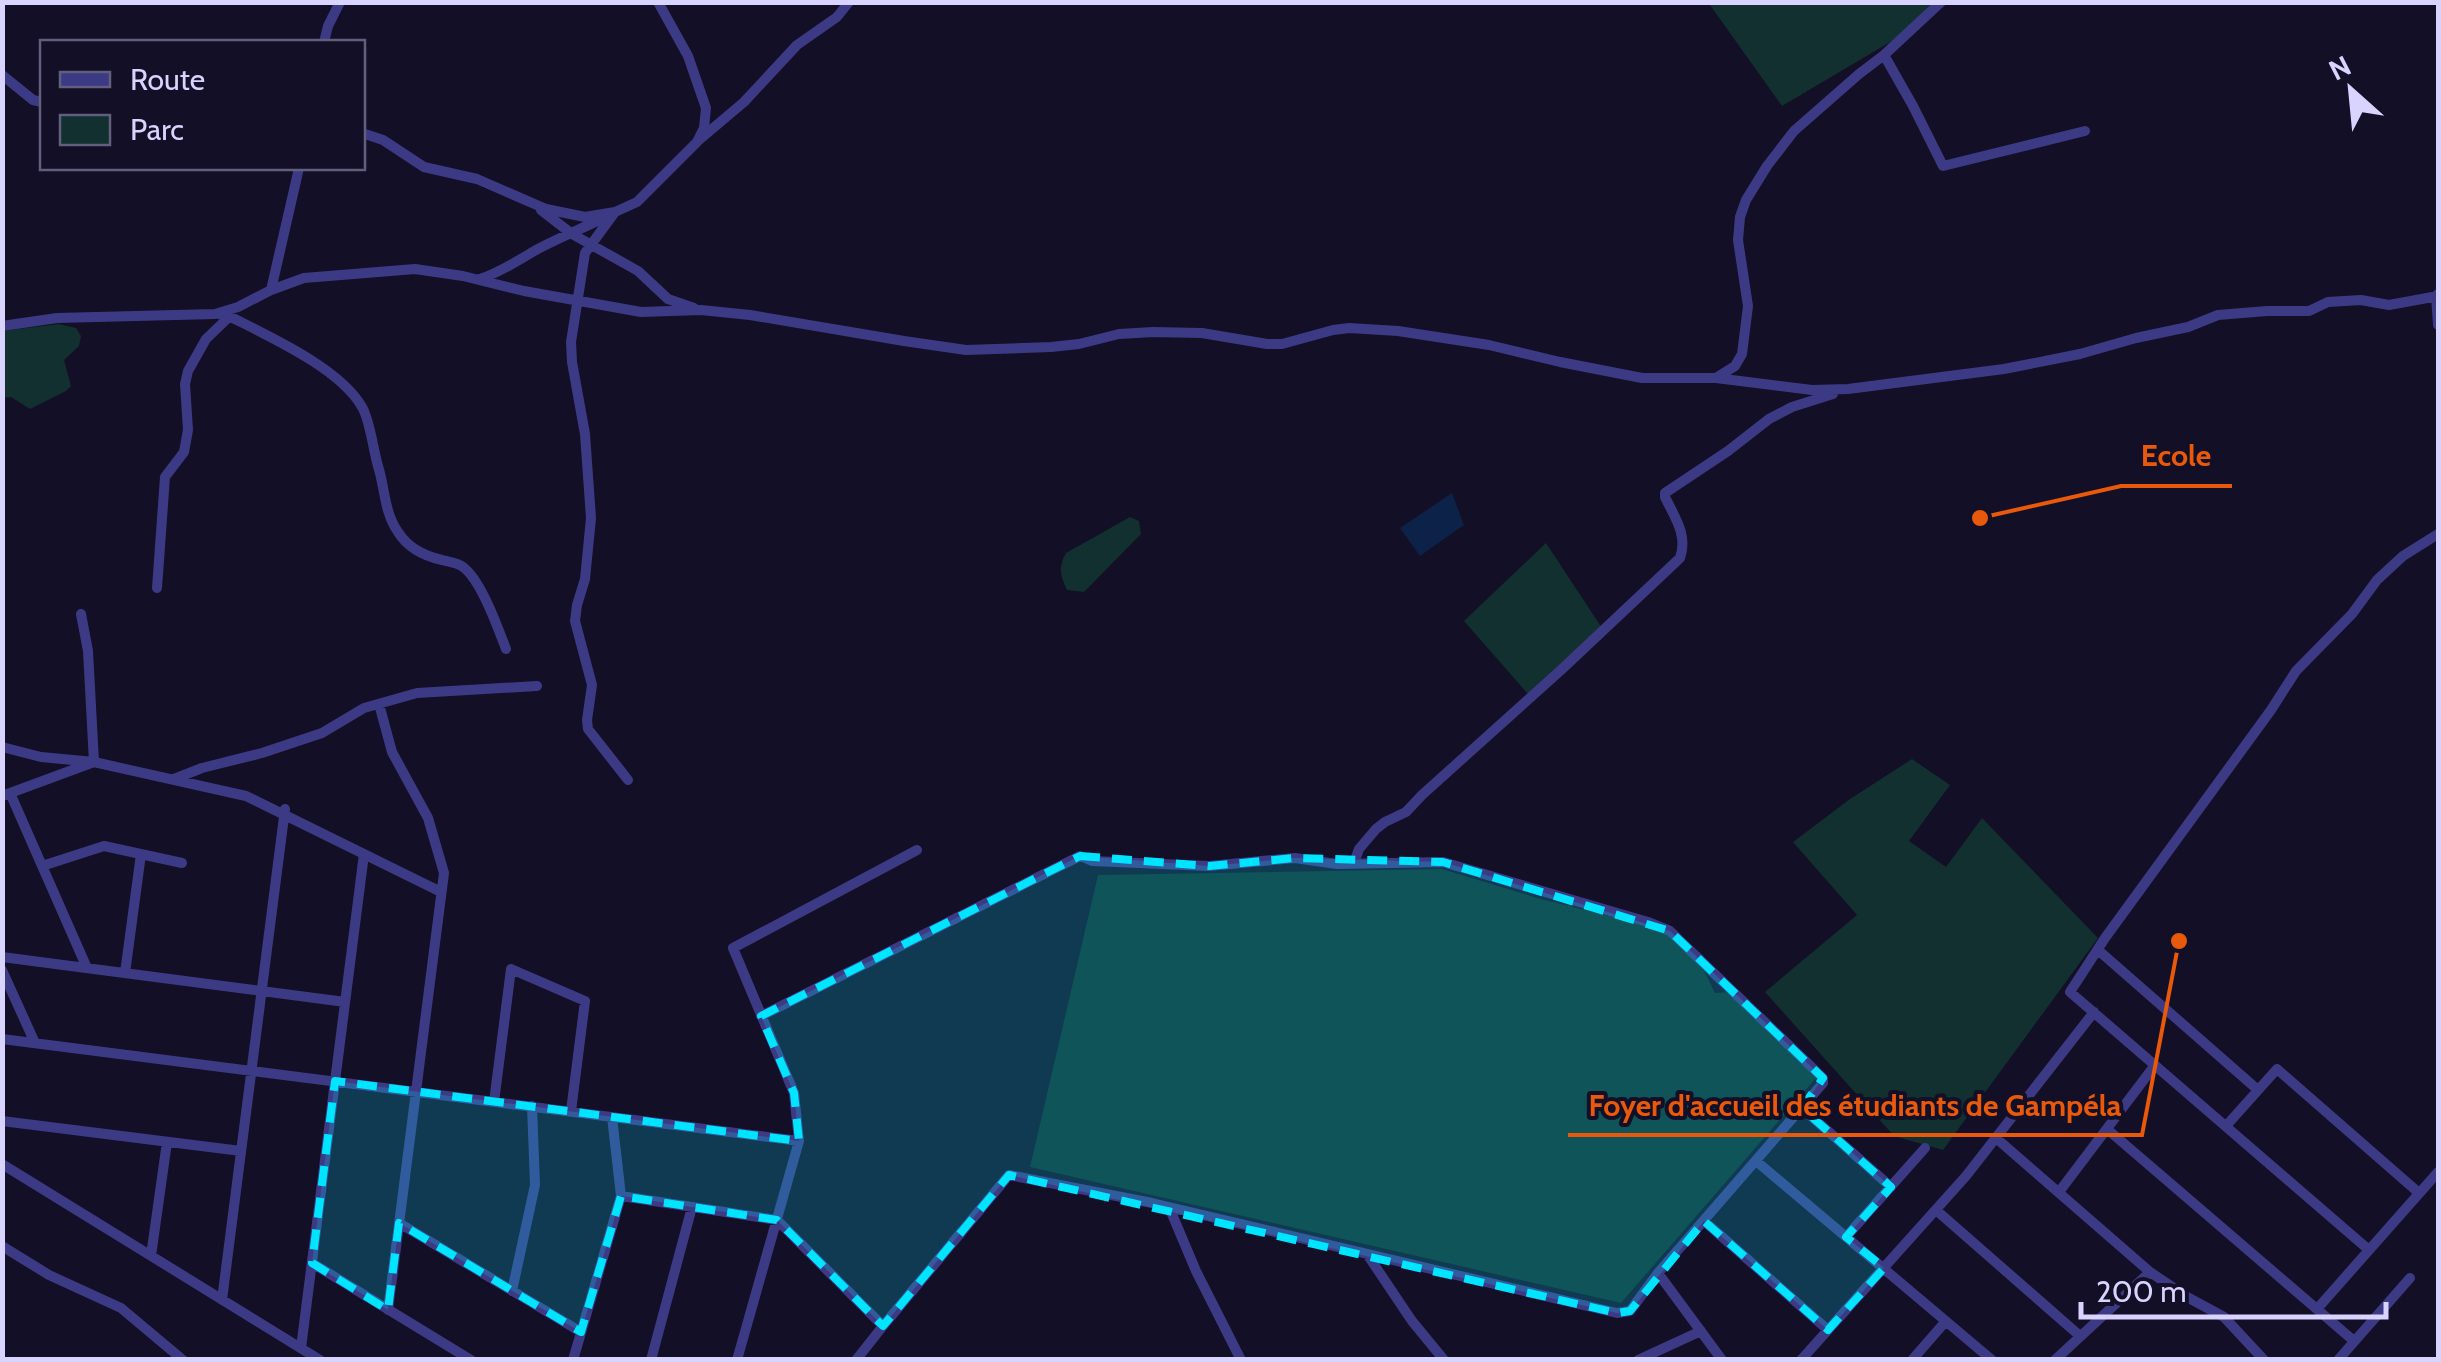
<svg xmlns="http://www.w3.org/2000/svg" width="2441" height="1362" font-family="Cabin,sans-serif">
	<rect width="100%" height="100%" fill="#130f26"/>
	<!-- green -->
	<path fill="#12302f" d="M1713,2L1933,3L1897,38L1782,106L1710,5Z
		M59,324L76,328L81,336L79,346L64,360L71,386L66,391L30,409L11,397L3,398L2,331Z
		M1130,517L1139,521L1141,534L1084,592L1067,590C1060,575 1058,567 1066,553Z
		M1546,543L1602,628L1528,694L1464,621Z
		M1912,759L1950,785L1909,841L1946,867L1982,818L2098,938L1943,1150L1894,1136L1765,992L1857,915L1793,842L1850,799Z
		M1442,869L1541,899L1641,924L1671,936L1702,966L1715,993L1728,992L1816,1078L1621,1303L1030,1167L1098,875Z"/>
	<!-- water -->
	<path fill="#0c2248" d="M1452,493L1464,525L1420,556L1400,528Z"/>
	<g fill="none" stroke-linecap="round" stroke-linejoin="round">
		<!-- minor -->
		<path stroke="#3d3a85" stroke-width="10" d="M324,42L328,26L340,2
			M1884,55L1913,106L1943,166L2085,131
			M2,75L33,100L42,102
			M362,133L383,140L424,167L477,179L546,209L585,217L615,212L637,202L697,142L704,128L706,108L688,56L658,2
			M699,140L744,102L797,45L837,17L849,2
			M541,210L572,234L638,271L668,299L694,308
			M480,279C501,272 517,261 536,250C562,236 589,226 615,212L585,253L571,342L572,362L585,434L591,518L585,579L577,605L575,621L592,685L587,720L588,729L628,780
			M271,290L299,168
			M2438,294L2436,296L2438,325
			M221,315L229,316C268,336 340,368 362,407C370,420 373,449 378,466C385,488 384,512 398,532C408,548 424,556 442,560C449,562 458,563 463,567C481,580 498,628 506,649
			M2,326L57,318L215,314L238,307L271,290L304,278L415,269L463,276L524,291L641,312L701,310L750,315L904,341L966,350L1051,347L1079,344L1119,334L1153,332L1202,333L1267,344H1282L1333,330L1349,328L1398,331L1489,345L1560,362L1642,378H1716L1812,390L1848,389L2004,369L2080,354L2136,338L2188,327L2218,315L2267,311H2309L2328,302L2361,300L2389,305L2438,296
			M1716,378L1735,366L1742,354L1748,306L1738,240L1740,217L1746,200L1767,166L1794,131L1859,74L1884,55L1941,2
			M157,588L165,477L184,452L188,430L185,384L188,371L206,339L230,316
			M379,704L392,752L428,818L444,873L388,1310
			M2,747L41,757L94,762L88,651L81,614
			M174,779L202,768L262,753L322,733L364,708L417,693L537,686
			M10,793L87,968
			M2,796L94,762L246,796L441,892
			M1354,863L1359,849L1376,829L1385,822L1406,812L1422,795L1561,670L1680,558C1688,535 1675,518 1665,497V493L1728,451L1769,419L1792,407L1833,394
			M42,866L104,846L182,863
			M2098,950L2258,1090
			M2,957L345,1002
			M2,970L35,1043
			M125,973L141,854
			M761,1016L1080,856L1092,861L1209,866L1295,858L1337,864L1443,862L1648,922L1670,931L1823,1078V1083L1658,1273L1630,1311L1617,1313L1152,1203L1009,1175L883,1326
			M2,1039L799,1141
			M494,1102L511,969L585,1001L571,1111
			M1802,1108L1891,1187
			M2,1121L241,1151
			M2226,1126L2277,1069L2419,1193
			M2107,1129L2354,1341
			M1996,1138L2150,1272L2187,1297L2224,1317L2264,1360
			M1756,1161L1992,1360
			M2,1164L320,1360
			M2059,1192L2155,1065
			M621,1196L777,1220L883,1326L856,1360
			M1169,1207L1196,1271L1241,1360
			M1936,1210L2080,1336
			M1704,1221L1828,1330
			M399,1223L581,1332
			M1846,1237L1925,1148
			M2,1246L49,1275L121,1308L183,1360
			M2369,1250L2070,992L2105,938L2271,710L2296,671L2352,614L2377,580L2403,556L2438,534
			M1367,1254L1412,1321L1444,1360
			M151,1256L167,1142
			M312,1263L471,1360
			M1658,1273L1722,1360
			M512,1291L535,1185L532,1106
			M222,1300L285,809
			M2317,1309L2438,1172
			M301,1348L364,854
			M573,1360L621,1196L612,1117
			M651,1360L692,1207
			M737,1360L799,1141L794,1093L733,948L917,850
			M1638,1360L1701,1331
			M1801,1360L1966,1176L2094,1012
			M1912,1360L1946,1321
			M2055,1360L2150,1272
			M2338,1360L2410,1278"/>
	</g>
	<!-- marked area -->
	<path fill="#00e5ff" fill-opacity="0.2" stroke="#00e5ff" stroke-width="8" stroke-dasharray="20 12" stroke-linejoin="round" d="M1080,856L1209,866L1295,858L1443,862L1670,931L1823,1078L1802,1108L1891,1187L1846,1237L1884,1268L1828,1330L1704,1221L1630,1311L1617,1313L1009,1175L883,1326L777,1220L621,1196L581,1332L399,1223L388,1310L312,1263L335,1081L799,1141L794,1093L761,1016Z"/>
	<!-- callouts -->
	<path fill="none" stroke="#e8590c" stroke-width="4" d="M1980 518L2121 486H2232M2179 941L2142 1135H1568"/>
	<g fill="#e8590c" stroke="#130f26" stroke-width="4">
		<circle cx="1980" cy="518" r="10"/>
		<circle cx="2179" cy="941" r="10"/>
	</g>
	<g font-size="30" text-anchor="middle" font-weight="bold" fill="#e8590c" stroke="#130f26" stroke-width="8" stroke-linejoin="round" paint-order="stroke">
		<text x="2176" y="466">Ecole</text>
		<text x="1855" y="1116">Foyer d'accueil des étudiants de Gampéla</text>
	</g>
	<!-- border -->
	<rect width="2441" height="1362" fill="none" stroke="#d9d4ff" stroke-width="10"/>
	<!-- legend -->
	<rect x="40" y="40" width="325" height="130" fill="#130f26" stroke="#625e7d" stroke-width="2.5"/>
	<rect x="60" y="72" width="50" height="15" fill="#3d3a85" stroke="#625e7d" stroke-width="2.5"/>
	<text x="130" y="90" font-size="30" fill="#d9d4ff">Route</text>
	<rect x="60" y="115" width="50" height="30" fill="#12302f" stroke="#625e7d" stroke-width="2.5"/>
	<text x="130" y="140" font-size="30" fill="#d9d4ff">Parc</text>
	<!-- north arrow -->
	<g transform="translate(2351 90) rotate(333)" stroke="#130f26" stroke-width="8" paint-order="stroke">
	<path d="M0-8L18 38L0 25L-18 38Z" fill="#d9d4ff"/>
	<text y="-15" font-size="28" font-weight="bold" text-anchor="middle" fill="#d9d4ff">N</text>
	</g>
	<!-- scale -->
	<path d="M2081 1302v15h305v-15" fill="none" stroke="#d9d4ff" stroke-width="5"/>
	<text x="2096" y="1302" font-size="30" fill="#d9d4ff" stroke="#130f26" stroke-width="8" paint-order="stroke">200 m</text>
</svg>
